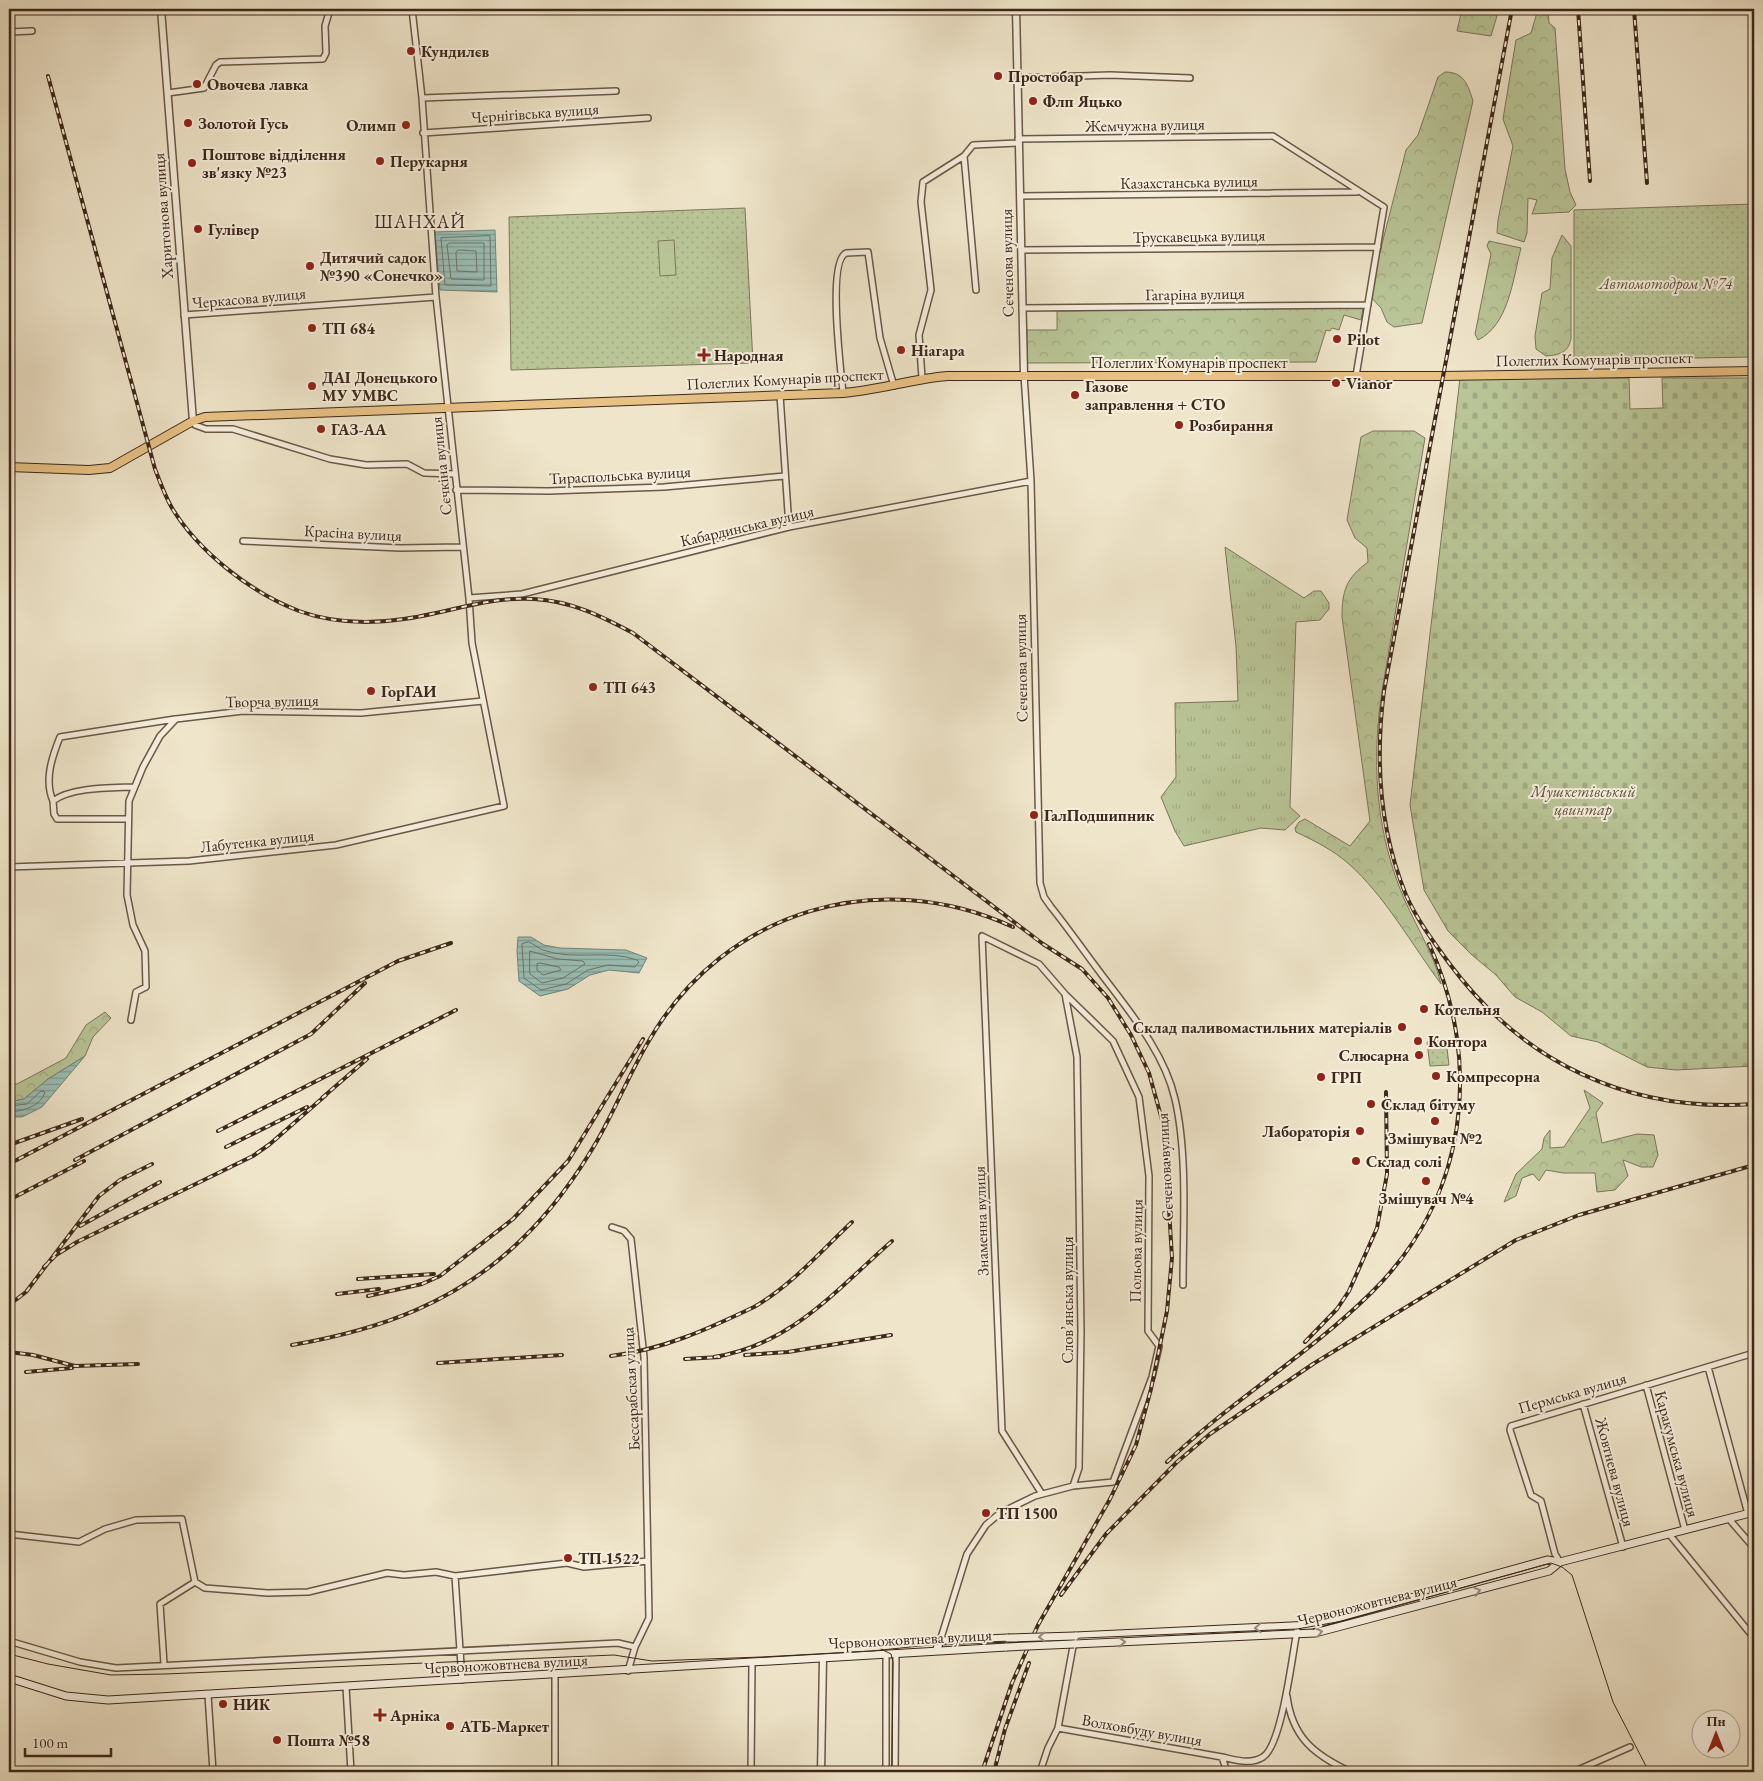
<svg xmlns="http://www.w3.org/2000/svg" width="1763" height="1781" font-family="'EB Garamond',serif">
	<defs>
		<pattern id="grass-tufts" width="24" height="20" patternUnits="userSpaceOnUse" patternTransform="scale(1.25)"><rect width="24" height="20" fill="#b9c597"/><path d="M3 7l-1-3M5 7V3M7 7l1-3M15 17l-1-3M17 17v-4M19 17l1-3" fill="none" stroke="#a0a982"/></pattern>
		<pattern id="forest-crowns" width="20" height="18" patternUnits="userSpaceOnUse" patternTransform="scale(1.25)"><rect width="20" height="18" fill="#b9c597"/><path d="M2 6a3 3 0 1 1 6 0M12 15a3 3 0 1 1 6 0" fill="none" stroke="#a0a982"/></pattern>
		<pattern id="cemetery-stones" width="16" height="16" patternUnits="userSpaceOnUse" patternTransform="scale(1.25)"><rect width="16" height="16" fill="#b9c597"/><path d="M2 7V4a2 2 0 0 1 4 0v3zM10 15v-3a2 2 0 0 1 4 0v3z" fill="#a0a982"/></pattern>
		<pattern id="park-dots" width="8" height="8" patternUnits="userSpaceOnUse" patternTransform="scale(1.25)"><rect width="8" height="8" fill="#b9c597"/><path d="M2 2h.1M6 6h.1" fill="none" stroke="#a0a982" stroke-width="1.8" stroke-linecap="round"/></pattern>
		<pattern id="water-rules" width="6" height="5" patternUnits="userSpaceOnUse" patternTransform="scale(1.25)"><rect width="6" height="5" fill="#9abfb7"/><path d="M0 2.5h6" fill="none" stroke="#7f9b94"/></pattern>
	</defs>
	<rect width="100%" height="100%" fill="#efe5ca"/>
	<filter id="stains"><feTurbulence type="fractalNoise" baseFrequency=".004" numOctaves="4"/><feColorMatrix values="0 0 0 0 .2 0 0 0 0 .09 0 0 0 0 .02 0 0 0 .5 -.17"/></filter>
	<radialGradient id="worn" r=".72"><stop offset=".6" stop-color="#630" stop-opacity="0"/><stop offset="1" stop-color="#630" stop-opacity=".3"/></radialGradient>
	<!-- grass -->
	<path fill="url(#grass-tufts)" stroke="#7b7658" d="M1225,547L1304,598L1314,591H1321L1329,603V609L1320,620L1296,622L1290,807L1300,816L1285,830L1261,828L1184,846L1175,831L1161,797L1176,777L1175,703L1238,701L1236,646Z"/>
	<!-- forest -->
	<path fill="url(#forest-crowns)" stroke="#7b7658" d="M1462,9H1499L1491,36L1457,31Z
		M1538,9H1548L1549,23L1555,28L1565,169L1570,192L1576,205L1569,212L1532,214L1537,200L1528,198L1527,233L1524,242L1497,233L1498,220L1513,146L1503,119L1516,40L1531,33Z
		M1445,72C1464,72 1468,85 1473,101L1422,323L1394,327L1387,322L1381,308L1369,295L1406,150L1418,135L1438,77Z
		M1562,235L1571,246V339C1568,353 1559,355 1546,356L1536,349L1535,336L1542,293L1550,289L1552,258Z
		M1489,241L1521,248C1513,278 1509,325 1478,340L1475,334L1491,254L1487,246Z
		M1356,306L1363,308L1361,320L1344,315L1339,330L1332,328L1330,331L1326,330L1316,362L1026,363L1027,330H1057V311Z
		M1373,431H1414L1425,438L1382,691C1372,758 1375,823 1399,886C1411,919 1433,950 1441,984C1413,946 1384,895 1349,864C1333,850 1315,841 1296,832L1295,828L1299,822L1305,819L1350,846L1370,821L1342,617C1342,591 1346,578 1368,562L1367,548L1355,538L1347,520L1361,437Z
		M105,1012L111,1018L93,1037L85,1056L48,1079L24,1099L9,1102V1085L17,1084L66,1058L86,1025Z
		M1584,1090L1603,1103L1596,1113L1602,1143L1637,1134L1654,1135L1658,1155L1653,1167H1641L1623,1160L1628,1176L1615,1190L1597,1192L1595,1173H1563L1546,1170L1539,1181L1533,1174L1522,1178L1516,1196L1504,1202L1516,1174L1542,1149L1544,1138L1550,1130V1148L1564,1147L1590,1108Z"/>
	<!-- cemetery -->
	<path fill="url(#cemetery-stones)" stroke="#7b7658" d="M1460,378H1629L1630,409L1663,408L1662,378H1754V1066L1676,1070L1647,1067L1598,1042L1571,1036L1542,1012L1515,997L1496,975L1472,955L1448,931L1424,890L1410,805Z"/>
	<!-- park -->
	<path fill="url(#park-dots)" stroke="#7b7658" d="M1754,204V357L1574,360V210Z
		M745,208L753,363L511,370L509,217Z
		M1446,1040L1449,1065L1430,1066L1427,1042Z"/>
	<!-- garden -->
	<path fill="#b9c597" stroke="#7b7658" d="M674,240L676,275L660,276L658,241Z"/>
	<!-- water -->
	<path fill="url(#water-rules)" stroke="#758378" d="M495,230L497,292L440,290L435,232Z
		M518,937H531L544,945L560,948L626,950L647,958L639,973L609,970L590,975L568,989L540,996L519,981L517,951Z
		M85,1056L42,1107L22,1117H9V1102L24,1099L48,1079Z"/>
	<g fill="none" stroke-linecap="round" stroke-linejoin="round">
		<!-- shore -->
		<path stroke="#6c7468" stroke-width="1" d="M490,236L491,286L445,285L441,238Z
			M450,243H484V280L451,279L447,245Z
			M458,250L476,251L477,272L457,271L456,253Z
			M529,942C534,944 538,948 543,950C573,961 607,949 637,960L639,962L635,967L608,965L588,970L566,984L541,990L524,978L522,944Z
			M530,951L558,959L583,961L585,964L563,978L542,983L530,974Z
			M540,963L559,967L561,970L543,975L537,970V964Z
			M9,1106L27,1104L41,1091L45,1092C40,1107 23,1111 9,1112"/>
		<!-- minor casing -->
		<g stroke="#6a5745" stroke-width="8">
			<path id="minor" d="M9,32L32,31
				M1018,78L1110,75L1190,78
				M168,93L204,88L216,65L220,62L323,59L326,53L325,26L330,9
				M422,98L616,91
				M423,133L648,118
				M1018,139L1273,136L1384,207L1356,376
				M964,156L976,290
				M1020,196L1357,192
				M1021,250L1378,247
				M1022,308L1368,305
				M184,315L436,297
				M1024,375L1031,481L1040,883L1044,897L1051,907C1068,928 1083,950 1099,971C1128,1010 1164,1051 1175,1099C1188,1155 1183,1227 1183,1285
				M922,378L919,335L931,290L921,202L923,182L964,156L973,145L1018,143
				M843,393C841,371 827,262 846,253L868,252L880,338L894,386
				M780,395L789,527
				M193,421L195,425L206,429H233L330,459L366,465L407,464L424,473L454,474
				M456,490L548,491L664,487L785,476
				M243,541L400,548L462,547
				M469,598L522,594L789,527L1031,481
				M134,787C111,788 71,787 53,801C44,780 52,757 60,737L175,719
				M53,801L54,814L57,819H128
				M9,867L189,861L336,845L504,806L472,643L469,598L436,297L422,98L412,9
				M1065,994L1113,1041L1139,1097L1149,1176L1148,1331L1159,1346L1152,1377L1113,1482L1073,1486
				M131,1020L136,992L146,987L145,951L133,925L127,895L129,801L143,767L160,736L176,719L243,711L361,713L483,701
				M612,1227L624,1231L631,1239L644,1357L649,1618L635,1647L628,1671
				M1708,1367L1748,1514
				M1646,1385L1685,1530
				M1583,1404L1623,1547
				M1729,1519L1754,1548
				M9,1534L79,1542L105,1529L136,1520L182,1519L195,1582
				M1669,1534L1754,1638
				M1560,1562L1555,1554L1541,1501L1531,1495L1510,1430L1511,1426L1754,1353
				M455,1576L567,1563L584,1567L648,1561
				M9,1641L80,1662L116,1668L618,1643L635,1647
				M940,1641L967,1554L986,1525L1000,1513L1035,1496L1073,1486L1079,1468L1081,1331L1077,1057L1065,994L1039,964L982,936L1002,1431L1042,1494
				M164,1664L160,1604L195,1582L205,1588L268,1593L308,1592L387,1573L404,1575L436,1572L455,1576L462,1680
				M346,1687L351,1772
				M208,1695L213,1772
				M1287,1696C1292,1737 1314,1755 1351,1772
				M1058,1728L1222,1757
				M555,1772V1675
				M751,1772L752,1663
				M886,1772V1654
				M895,1772L896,1653
				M1040,1772L1048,1748L1058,1728L1074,1641
				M1227,1772L1222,1757C1236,1760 1250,1765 1263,1757C1282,1745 1292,1656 1297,1631
				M1573,1772L1630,1747"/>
		</g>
		<!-- tertiary casing -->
		<g stroke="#6a5745" stroke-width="9">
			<path id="tertiary" d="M161,9L193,421
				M1016,9L1024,375
				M821,1772L823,1658"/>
		</g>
		<!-- secondary casing -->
		<g stroke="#3d2819" stroke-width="9">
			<path id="secondary" d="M1075,1636L1312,1625L1547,1560L1560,1562L1754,1512
				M1074,1644L1315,1633L1549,1571L1560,1562
				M936,1651L940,1641L1008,1638
				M9,1678L66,1696L108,1700L1007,1647"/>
		</g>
		<!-- primary casing -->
		<g stroke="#3d2819" stroke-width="10">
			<path id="primary" d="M9,467L89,470L110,468L193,421L205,417L843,393C879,390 912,379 947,376H1443L1754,371"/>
		</g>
		<!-- minor -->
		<use href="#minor" stroke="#f5eedd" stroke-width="5"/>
		<!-- tertiary -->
		<use href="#tertiary" stroke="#f5eedd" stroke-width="6"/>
		<!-- secondary -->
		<use href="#secondary" stroke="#f5eedd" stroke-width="7"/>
		<!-- primary -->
		<use href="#primary" stroke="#e8c285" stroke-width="8"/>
		<!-- tram -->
		<path stroke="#3d2819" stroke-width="1" d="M881,1649L891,1654L893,1662L892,1772
			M9,1654L48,1664L111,1675L165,1674L614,1655L652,1661L761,1657L872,1651L939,1644L1297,1629L1343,1621L1551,1563L1562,1567L1572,1575L1613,1702L1649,1772"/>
		<!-- rail casing -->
		<g stroke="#3d2819" stroke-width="4">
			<path id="rail" d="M1512,9L1384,691C1375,761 1379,829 1406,895C1417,920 1433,941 1449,963C1523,1063 1629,1113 1754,1104
				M1578,9L1590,181
				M1634,9L1647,183
				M48,76L155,469C160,482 165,496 172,508C198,551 251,593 299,611C332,623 370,624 404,619C448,613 489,596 534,599C571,601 601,616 633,633L1043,944L1082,969L1108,998L1131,1035L1149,1073L1164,1127L1172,1258L1167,1311L1151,1389L1136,1445L1110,1499L1038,1625L1012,1683L982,1772
				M322,1098L367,1059
				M218,1131L456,1010
				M9,1145L82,1119
				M226,1147L307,1107
				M75,1160L311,1034L365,983
				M9,1164L398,961L451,943
				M9,1200L84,1161
				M80,1226L160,1182
				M44,1267L56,1255L77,1242L253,1156L270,1144L326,1095
				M358,1279L434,1274
				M337,1294L379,1289
				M368,1296L422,1284L440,1276L513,1219L568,1161L643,1039
				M9,1305L26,1292L99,1196L120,1180L152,1164
				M1305,1342L1337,1309L1349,1291L1377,1228L1387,1174L1386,1092
				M292,1345C379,1330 457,1303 522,1239C552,1210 576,1177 597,1141C616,1108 630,1072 650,1039C725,910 879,865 1013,927
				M9,1352L33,1355L75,1366L138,1364
				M745,1355L788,1352L891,1335
				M611,1356C662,1350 708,1329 754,1307C791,1286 821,1251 852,1222
				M714,1357C791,1345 836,1290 892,1241
				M685,1359L720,1357
				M438,1363L562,1355
				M26,1372L72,1368
				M1167,1462C1231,1401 1308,1355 1371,1293C1467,1199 1484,1064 1429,944
				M1061,1595L1106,1534L1177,1462L1210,1434L1313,1364L1516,1240L1579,1215L1754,1165
				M994,1772L1005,1729L1029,1663"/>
		</g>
		<!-- rail -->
		<use href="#rail" stroke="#f5eedd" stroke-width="2" stroke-dasharray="5.5" stroke-linecap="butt"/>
		<!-- secondary-bridge casing -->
		<g stroke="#3d2819" stroke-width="9" stroke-linecap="butt">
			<path id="secondary-bridge" d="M1008,1638L1075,1636
				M1007,1647L1074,1644"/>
		</g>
		<!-- secondary-bridge -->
		<use href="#secondary-bridge" stroke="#f5eedd" stroke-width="7"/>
	</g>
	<!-- one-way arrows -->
	<defs><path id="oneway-chevron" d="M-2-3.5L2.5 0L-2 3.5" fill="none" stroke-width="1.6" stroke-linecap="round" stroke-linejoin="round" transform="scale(1.25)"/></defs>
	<g stroke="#998b7b">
		<use href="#oneway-chevron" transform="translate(1477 1591) rotate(-15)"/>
		<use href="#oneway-chevron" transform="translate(1258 1628) rotate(178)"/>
		<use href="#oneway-chevron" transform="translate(1319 1632) rotate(-12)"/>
		<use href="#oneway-chevron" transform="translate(1042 1637) rotate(178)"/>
		<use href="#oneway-chevron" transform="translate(1122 1642) rotate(-2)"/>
	</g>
	<!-- markers -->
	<g fill="#8f2418" stroke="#f5eedd" stroke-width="2">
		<circle cx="411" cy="51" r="5"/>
		<circle cx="998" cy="76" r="5"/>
		<circle cx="197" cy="84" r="5"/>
		<circle cx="1033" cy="101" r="5"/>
		<circle cx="188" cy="123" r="5"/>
		<circle cx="406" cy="125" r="5"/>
		<circle cx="380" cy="161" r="5"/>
		<circle cx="192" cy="163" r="5"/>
		<circle cx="198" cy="229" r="5"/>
		<circle cx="310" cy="266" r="5"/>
		<circle cx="312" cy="328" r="5"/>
		<circle cx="1337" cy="339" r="5"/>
		<circle cx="901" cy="350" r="5"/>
		<path d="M701.5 347.5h5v5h5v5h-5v5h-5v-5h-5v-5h5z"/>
		<circle cx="1336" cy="383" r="5"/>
		<circle cx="312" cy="386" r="5"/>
		<circle cx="1075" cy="395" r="5"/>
		<circle cx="1179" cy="425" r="5"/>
		<circle cx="321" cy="429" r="5"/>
		<circle cx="593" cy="687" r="5"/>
		<circle cx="371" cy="691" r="5"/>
		<circle cx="1034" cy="815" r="5"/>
		<circle cx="1424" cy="1009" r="5"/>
		<circle cx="1402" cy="1027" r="5"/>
		<circle cx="1418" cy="1041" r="5"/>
		<circle cx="1419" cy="1055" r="5"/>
		<circle cx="1436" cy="1076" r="5"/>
		<circle cx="1321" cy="1077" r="5"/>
		<circle cx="1371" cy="1104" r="5"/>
		<circle cx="1435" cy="1121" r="5"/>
		<circle cx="1360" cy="1131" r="5"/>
		<circle cx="1356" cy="1161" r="5"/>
		<circle cx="1426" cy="1181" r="5"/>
		<circle cx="986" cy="1513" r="5"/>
		<circle cx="568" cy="1558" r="5"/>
		<circle cx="223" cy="1704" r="5"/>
		<path d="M377.5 1707.5h5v5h5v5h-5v5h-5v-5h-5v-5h5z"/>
		<circle cx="450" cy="1726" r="5"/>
		<circle cx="277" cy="1740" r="5"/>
	</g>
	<g text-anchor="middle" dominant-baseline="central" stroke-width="4" stroke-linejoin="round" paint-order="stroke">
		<!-- poi labels -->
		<g font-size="16" font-weight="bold" fill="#3d2819" stroke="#f5eedd" text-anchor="start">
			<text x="421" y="51">Кундилєв</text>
			<text x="1008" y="76">Простобар</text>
			<text x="207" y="84">Овочева лавка</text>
			<text x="1043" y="101">Флп Яцько</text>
			<text x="198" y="123">Золотой Гусь</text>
			<text x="396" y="125" text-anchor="end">Олимп</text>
			<text x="202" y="154">Поштове відділення<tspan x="202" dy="18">зв'язку №23</tspan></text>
			<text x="390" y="161">Перукарня</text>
			<text x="208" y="229">Гулівер</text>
			<text x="320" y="257">Дитячий садок<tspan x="320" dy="18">№390 «Сонечко»</tspan></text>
			<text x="322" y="328">ТП 684</text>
			<text x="1347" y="339">Pilot</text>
			<text x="911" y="350">Ніагара</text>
			<text x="714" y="355">Народная</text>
			<text x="322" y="377">ДАІ Донецького<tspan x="322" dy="18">МУ УМВС</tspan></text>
			<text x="1346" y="383">Vianor</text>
			<text x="1085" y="386">Газове<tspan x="1085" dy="18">заправлення + СТО</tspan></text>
			<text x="1189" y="425">Розбирання</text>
			<text x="331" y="429">ГАЗ-АА</text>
			<text x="603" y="687">ТП 643</text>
			<text x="381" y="691">ГорГАИ</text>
			<text x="1044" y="815">ГалПодшипник</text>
			<text x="1434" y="1009">Котельня</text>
			<text x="1392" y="1027" text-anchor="end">Склад паливомастильних матеріалів</text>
			<text x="1428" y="1041">Контора</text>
			<text x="1409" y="1055" text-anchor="end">Слюсарна</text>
			<text x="1446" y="1076">Компресорна</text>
			<text x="1331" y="1077">ГРП</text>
			<text x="1381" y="1104">Склад бітуму</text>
			<text x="1350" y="1131" text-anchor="end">Лабораторія</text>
			<text x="1435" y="1138" text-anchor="middle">Змішувач №2</text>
			<text x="1366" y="1161">Склад солі</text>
			<text x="1426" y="1198" text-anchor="middle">Змішувач №4</text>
			<text x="996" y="1513">ТП 1500</text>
			<text x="578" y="1558">ТП 1522</text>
			<text x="233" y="1704">НИК</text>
			<text x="390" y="1715">Арніка</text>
			<text x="460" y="1726">АТБ-Маркет</text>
			<text x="287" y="1740">Пошта №58</text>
		</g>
		<!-- street labels -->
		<g font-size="16" fill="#3d2819" stroke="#f5eedd">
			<text transform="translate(535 113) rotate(-4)">Чернігівська вулиця</text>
			<text transform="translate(1145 125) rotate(-1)">Жемчужна вулиця</text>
			<text transform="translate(1189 182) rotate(-1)">Казахстанська вулиця</text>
			<text transform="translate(163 216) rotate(-94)">Харитонова вулиця</text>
			<text transform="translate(1199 236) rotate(-1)">Трускавецька вулиця</text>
			<text transform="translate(1007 263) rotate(-91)">Сєченова вулиця</text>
			<text transform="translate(1195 294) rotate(-1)">Гагаріна вулиця</text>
			<text transform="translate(249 298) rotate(-5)">Черкасова вулиця</text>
			<text transform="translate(1594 359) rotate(-1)">Полеглих Комунарів проспект</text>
			<text x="1189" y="362">Полеглих Комунарів проспект</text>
			<text transform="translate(785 379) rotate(-3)">Полеглих Комунарів проспект</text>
			<text transform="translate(441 466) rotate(-96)">Сєчкіна вулиця</text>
			<text transform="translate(620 475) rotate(-3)">Тираспольська вулиця</text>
			<text transform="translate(747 526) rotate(-13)">Кабардинська вулиця</text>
			<text transform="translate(353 533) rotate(3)">Красіна вулиця</text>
			<text transform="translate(1021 668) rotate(-91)">Сєченова вулиця</text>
			<text transform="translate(272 701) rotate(-1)">Творча вулиця</text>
			<text transform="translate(257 841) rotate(-6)">Лабутенка вулиця</text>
			<text transform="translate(1165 1167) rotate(-93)">Сєченова вулиця</text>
			<text transform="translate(981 1221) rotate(-92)">Знаменна вулиця</text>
			<text transform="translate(1136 1251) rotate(-89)">Польова вулиця</text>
			<text transform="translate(1067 1300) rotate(-90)">Слов’янська вулиця</text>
			<text transform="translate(631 1389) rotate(-93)">Бессарабская улица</text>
			<text transform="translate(1572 1393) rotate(-16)">Пермська вулиця</text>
			<text transform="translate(1677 1454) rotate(75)">Каракумська вулиця</text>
			<text transform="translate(1615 1472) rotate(75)">Жовтнева вулиця</text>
			<text transform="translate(1377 1601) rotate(-14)">Червоножовтнева вулиця</text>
			<text transform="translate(910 1639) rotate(-3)">Червоножовтнева вулиця</text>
			<text transform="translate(506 1664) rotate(-3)">Червоножовтнева вулиця</text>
			<text transform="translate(1142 1730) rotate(10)">Волховбуду вулиця</text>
		</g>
		<!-- park labels -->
		<g font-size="16" font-style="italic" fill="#5c4f38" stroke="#f5eedd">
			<text x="1666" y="283">Автомотодром №74</text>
			<text x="1583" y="791">Мушкетівський<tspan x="1583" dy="18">цвинтар</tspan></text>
		</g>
		<!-- neighbourhood labels -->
		<g font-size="18" letter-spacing="1" fill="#3d2819" stroke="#f5eedd">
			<text x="420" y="221">ШАНХАЙ</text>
		</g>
	</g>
	<!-- margin -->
	<rect width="1763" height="1781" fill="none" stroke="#efe5ca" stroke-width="30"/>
	<rect x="10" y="10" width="1743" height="1761" fill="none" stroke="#3d2819" stroke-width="2.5"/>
	<rect x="15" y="15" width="1733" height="1751" fill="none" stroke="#3d2819"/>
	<!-- north arrow -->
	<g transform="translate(1716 1734)"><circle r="24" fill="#f5eedd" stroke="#ab9f8f"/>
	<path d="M0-4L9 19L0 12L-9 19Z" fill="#8f2418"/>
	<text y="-8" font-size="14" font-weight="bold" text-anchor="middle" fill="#3d2819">Пн</text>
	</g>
	<!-- scale -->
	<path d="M25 1748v8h86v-8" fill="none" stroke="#3d2819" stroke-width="2.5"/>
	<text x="32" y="1748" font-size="15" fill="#3d2819" stroke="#f5eedd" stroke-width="4" paint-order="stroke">100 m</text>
	<rect width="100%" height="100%" filter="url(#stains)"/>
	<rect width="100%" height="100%" fill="url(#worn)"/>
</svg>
